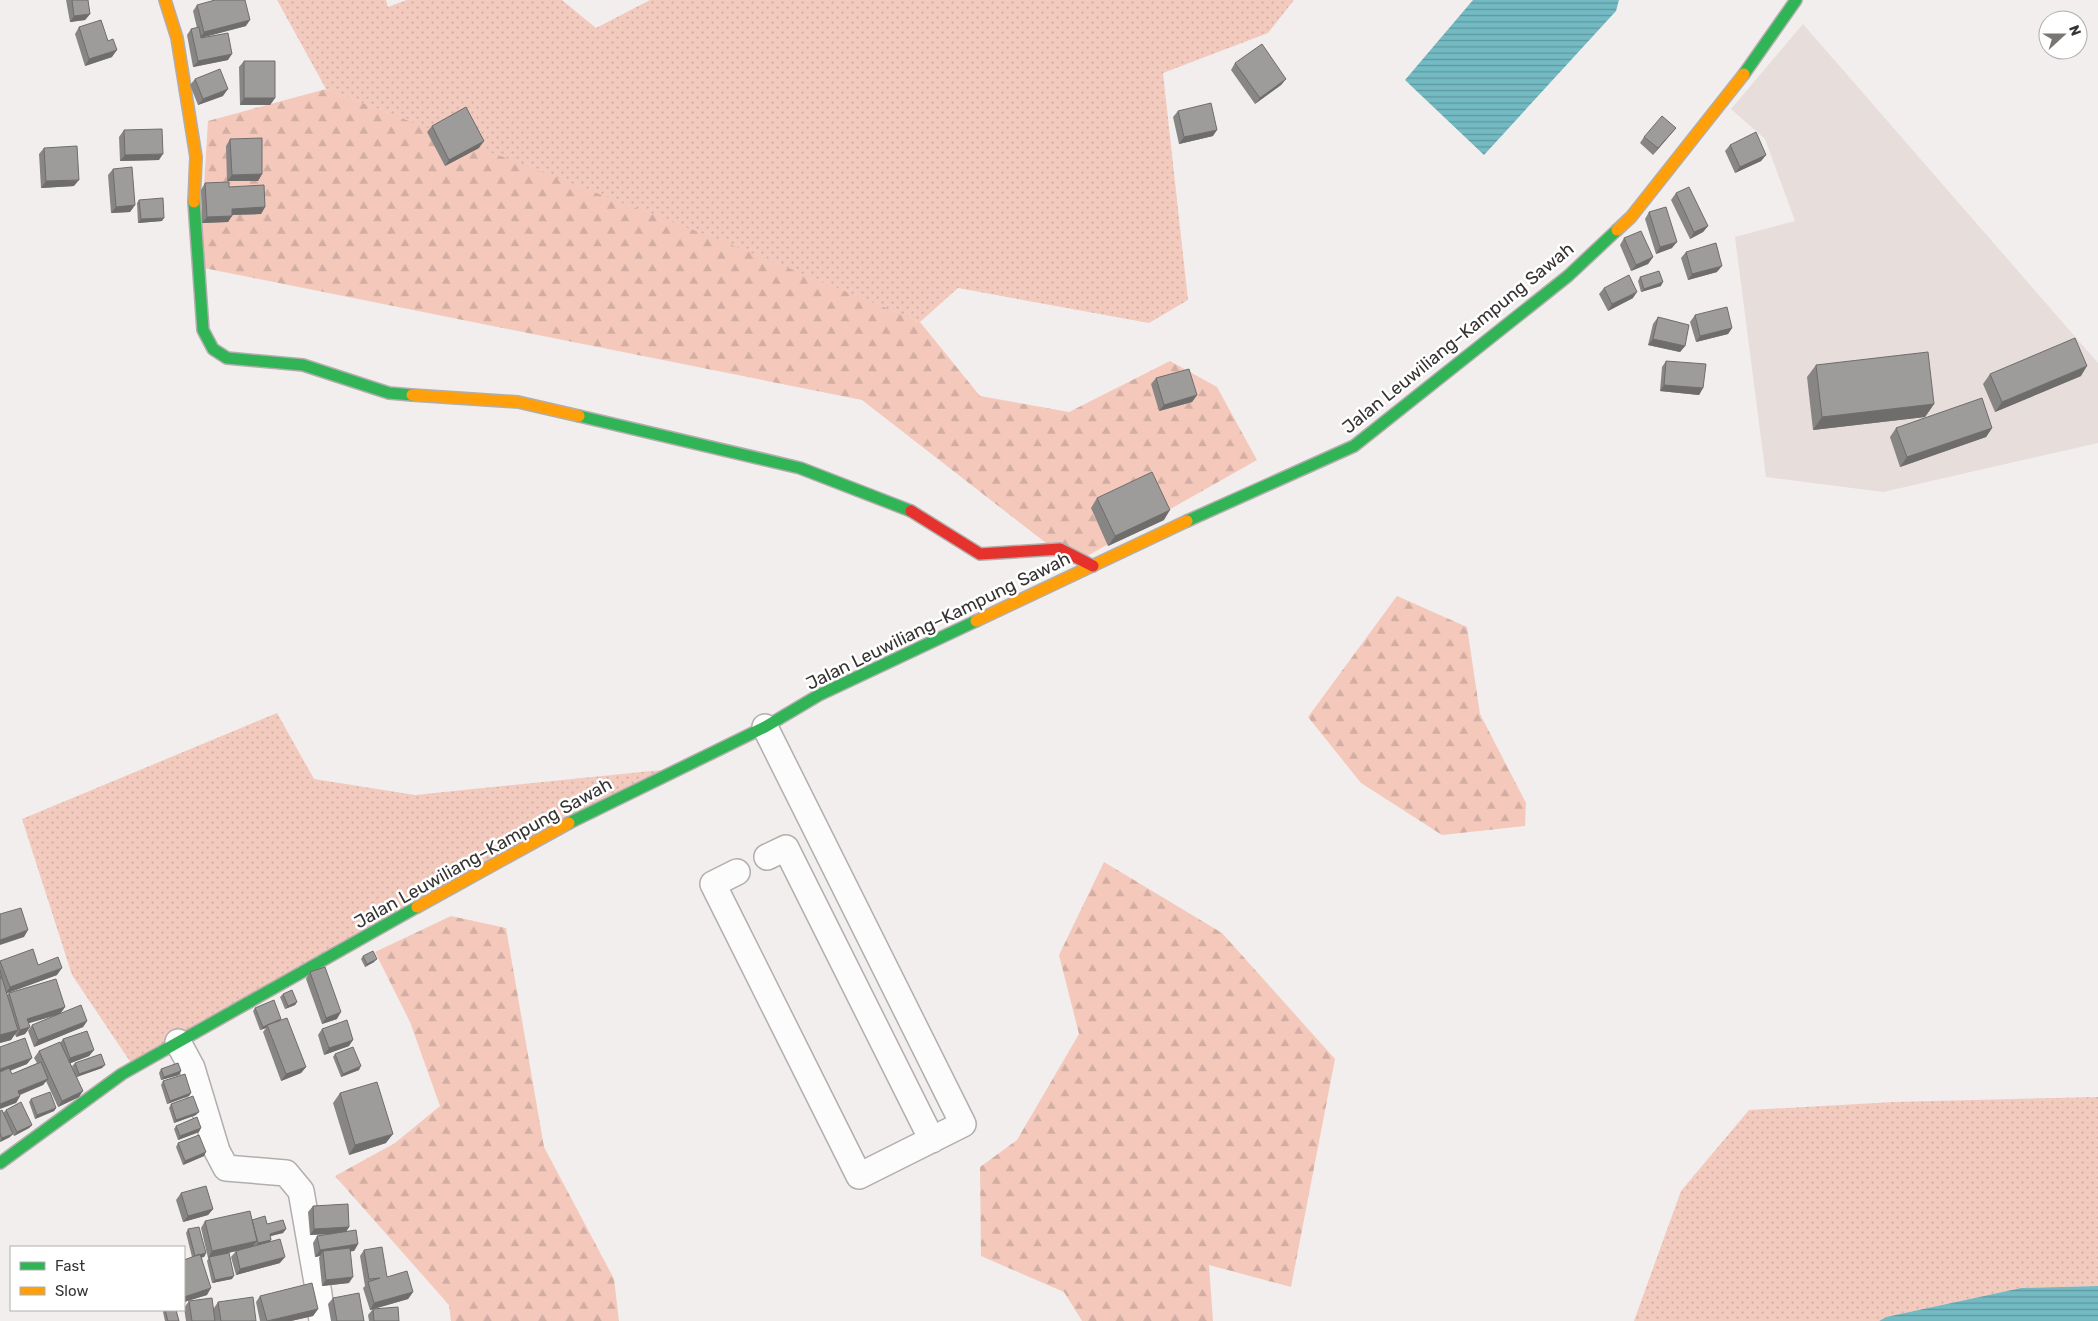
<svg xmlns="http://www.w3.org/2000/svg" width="2098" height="1321" font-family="Rubik,sans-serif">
	<defs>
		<pattern id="grass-dots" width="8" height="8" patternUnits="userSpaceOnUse" patternTransform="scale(1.25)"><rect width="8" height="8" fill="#f3cabe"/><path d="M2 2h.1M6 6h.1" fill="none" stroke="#d1aea4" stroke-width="1.8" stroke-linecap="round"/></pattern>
		<pattern id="forest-firs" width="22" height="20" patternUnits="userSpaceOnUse" patternTransform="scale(1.25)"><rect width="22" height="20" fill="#f4c9bc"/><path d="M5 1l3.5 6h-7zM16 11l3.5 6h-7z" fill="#d2ada2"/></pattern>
		<pattern id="water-rules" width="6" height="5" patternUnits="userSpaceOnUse" patternTransform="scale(1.25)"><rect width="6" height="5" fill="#73bac3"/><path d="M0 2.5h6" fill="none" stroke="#5f989f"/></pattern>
	</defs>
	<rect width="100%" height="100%" fill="#f2eeed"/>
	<!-- built -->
	<path fill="#e7ddda" d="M1803,24L2098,363V443L1883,492L1766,477L1735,237L1795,221L1765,139L1731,109Z"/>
	<!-- grass -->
	<path fill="url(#grass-dots)" d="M277,0H386L388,7L407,0H562L596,28L650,0H1294L1268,33L1163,73L1188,300L1149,323L958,288L920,322L326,89Z
		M277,713L314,779L415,795L681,768L131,1063L72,975L22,819Z
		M2098,1097V1286L2021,1288L1886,1317L1879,1321H1634L1681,1191L1749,1110L1894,1102Z"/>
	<!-- forest -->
	<path fill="url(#forest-firs)" d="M326,89L727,243L920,322L980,396L1069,412L1170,361L1217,387L1257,460L1073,564L862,400L199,267L208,121Z
		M1397,596L1467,627L1480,714L1526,803L1525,826L1442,835L1361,783L1308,717Z
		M1104,862L1222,933L1335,1059L1291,1287L1209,1265L1213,1321H1082L1064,1292L981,1256L980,1167L1017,1140L1079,1034L1059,955Z
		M451,916L506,928L544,1147L614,1279L619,1321H451L449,1305L335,1176L395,1143L440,1106L410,1022L375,952Z"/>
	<!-- water -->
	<path fill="url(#water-rules)" d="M1473,0H1619L1616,11L1484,155L1405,80Z
		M2098,1286V1321H1879L1886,1317L2021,1288Z"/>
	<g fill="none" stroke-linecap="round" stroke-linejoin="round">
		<!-- street casing -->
		<g stroke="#b1aead" stroke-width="28">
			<path id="street" d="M767,857L786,848L932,1140
				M737,872L713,884L859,1176L963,1124L765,727
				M178,1042L192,1068L217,1151L226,1168L286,1173L301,1191L319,1294L322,1321"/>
		</g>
		<!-- fast casing -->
		<g stroke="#b1aead" stroke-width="14">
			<path id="fast" d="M1744,74L1796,0
				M194,202L203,330L213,349L227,358L303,365L389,393L412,395
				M579,416L800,468L911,511
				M1187,521L1354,446L1568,276L1617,230
				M569,823L765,727L819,695L976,621
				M0,1163L122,1074L417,907"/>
		</g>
		<!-- slow casing -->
		<g stroke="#b1aead" stroke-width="14">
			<path id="slow" d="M165,0L177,38L196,157L194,202
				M1617,230L1631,217L1744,74
				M412,395L518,402L579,416
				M976,621L1187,521
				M417,907L569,823"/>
		</g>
		<!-- jam casing -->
		<g stroke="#b1aead" stroke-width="14">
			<path id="jam" d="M911,511L980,554L1060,549L1093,566"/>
		</g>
		<!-- street -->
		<use href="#street" stroke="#fdfcfc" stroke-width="25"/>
		<!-- fast -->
		<use href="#fast" stroke="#30b455" stroke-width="11"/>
		<!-- slow -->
		<use href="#slow" stroke="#ff9f0a" stroke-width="11"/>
		<!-- jam -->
		<use href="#jam" stroke="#e5322d" stroke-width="11"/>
	</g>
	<!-- wall -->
	<path fill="#888685" d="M66,0H88L90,14L85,20L70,22Z
		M197,5L246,26L201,38L228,60L193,67L187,35L191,29L197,28L193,11Z
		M79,27L112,57L85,66L75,34Z
		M244,61L275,98L270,105H240L239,67Z
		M1235,63L1286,79L1281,85L1255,104L1231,70Z
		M195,79L223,96L198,105L190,85Z
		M1178,111L1213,136L1179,144L1173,117Z
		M432,126L479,148L445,166L427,132Z
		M1676,128L1653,155L1640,143L1644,137Z
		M124,130L159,160L120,161L119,137Z
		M230,139L262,174L258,181H227L226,146Z
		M1730,145L1766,155L1761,161L1735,173L1725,151Z
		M44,148L74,186L41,188L39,154Z
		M113,169L135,205L130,212L111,213L108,175Z
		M205,183L229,187L265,207L261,214L232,215L228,222L202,223L201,190Z
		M1676,193L1708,226L1703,232L1690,239L1671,200Z
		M139,200L162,221L138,223L137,203Z
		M1649,212L1672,248L1656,254L1645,219Z
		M1624,238L1653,257L1648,264L1631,271L1620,245Z
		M1686,252L1717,272L1688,280L1681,258Z
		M1640,277L1661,286L1641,292L1638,281Z
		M1604,288L1633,298L1608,311L1599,294Z
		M1695,315L1732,328L1728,334L1696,342L1690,322Z
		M1658,317L1685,346L1680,352L1648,345L1653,324Z
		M1666,361L1703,388L1699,395L1660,391L1662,367Z
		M1816,365L1934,404L1925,417L1813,430L1807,377Z
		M1990,374L2081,376L1995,412L1983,384Z
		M1156,378L1197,395L1192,402L1159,411L1151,384Z
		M1896,428H1992L1986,437L1900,467L1890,437Z
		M1097,498L1164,520L1108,546L1091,508Z
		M363,956L374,962L365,967L361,959Z
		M0,961L38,965L57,975L7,993V995L9,993L65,1007L60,1014L28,1023L30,1027L25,1034L16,1037L15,1034L11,1040L0,1043Z
		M310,972L337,1019L322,1024L306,979Z
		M283,994L297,1002L295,1005L285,1009L280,997Z
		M255,1008L280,1020L306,1067L301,1073L281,1081L263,1032L266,1028L260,1030L253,1011Z
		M87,1021L83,1027L34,1047L28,1031L32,1025Z
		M322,1029L349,1046L324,1055L318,1035Z
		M63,1039L94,1050L89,1056L70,1063L75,1072L72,1066L75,1063L102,1068L77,1077L79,1097L58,1107L46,1081L43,1085L20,1095V1096L16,1103L0,1047L27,1064L10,1071L12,1074L37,1063L34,1058L39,1051L60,1043Z
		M335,1054L359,1070L341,1077L333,1057Z
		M161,1069L181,1071L179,1075L161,1080L159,1073Z
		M163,1081L191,1093L189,1096L167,1104L161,1085Z
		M340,1093L386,1143L349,1155L333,1103Z
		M31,1099L56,1108L54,1111L35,1119L29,1102Z
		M171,1104L196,1115L174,1123L169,1108Z
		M6,1110L32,1125L29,1128L14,1136L3,1113Z
		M0,1111L10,1137L0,1142Z
		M176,1126L199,1132L178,1140L174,1129Z
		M178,1143L204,1156L183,1165L176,1147Z
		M181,1193L213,1209L208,1215L183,1222L176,1200Z
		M313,1206L349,1227L346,1232L358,1244L354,1251H350L349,1283L322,1286L319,1258L320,1256L315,1257L313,1243L317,1236L332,1234L310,1235L308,1212Z
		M252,1220L286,1229L283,1233L270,1236L269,1242L280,1263L236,1275L231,1257L236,1251L208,1258L201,1228L205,1221Z
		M188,1229L206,1253L204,1257H202L207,1295L184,1302V1260L192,1257L186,1233Z
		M364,1250L387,1277L413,1292L408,1299L370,1310L363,1288L365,1286L360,1256Z
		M209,1257L232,1279L212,1283L207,1261Z
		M260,1296L318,1309L313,1316L291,1321H260L256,1302Z
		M333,1298L364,1321H331L328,1304Z
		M189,1301L214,1308L218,1302L256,1321H186L184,1308Z
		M373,1309L399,1321H369L368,1315Z
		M164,1310H176L179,1321H165L163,1312Z"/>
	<!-- shaded-wall -->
	<path fill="#6f6d6c" d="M90,14L85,20L70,22L74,16Z
		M250,20L246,26L200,38L204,32Z
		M117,50L112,57L85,66L89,59Z
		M232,54L228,60L193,67L198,61Z
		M1286,79L1281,85L1255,104L1260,98Z
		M228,89L223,96L198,105L203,99Z
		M244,98H275L270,105H240Z
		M1676,128L1671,134L1653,155L1658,148Z
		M1217,130L1213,136L1179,144L1184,137Z
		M484,141L479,148L445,166L449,160Z
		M163,154L159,160L120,161L125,155Z
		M1766,155L1761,161L1735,173L1740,167Z
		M262,174L258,181H227L232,175Z
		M79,180L74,186L41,188L46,181Z
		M135,205L130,212L111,213L116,207Z
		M265,207L261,214L227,215L232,209Z
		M232,216L228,222L202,223L207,217Z
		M164,218L162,221L138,223L141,219Z
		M1708,226L1703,232L1690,239L1694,232Z
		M1677,242L1672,248L1656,254L1660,247Z
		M1653,257L1648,264L1631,271L1636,265Z
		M1722,266L1717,272L1688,280L1692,274Z
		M1663,282L1661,286L1641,292L1644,289Z
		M1637,292L1633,298L1608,311L1612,304Z
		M1732,328L1728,334L1696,342L1700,336Z
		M1653,339L1685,346L1680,352L1648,345Z
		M2087,366L2081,376L1995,412L2002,402Z
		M1664,385L1703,388L1699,395L1660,391Z
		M1197,395L1192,402L1159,411L1164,405Z
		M1934,404L1925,417L1813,430L1822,417Z
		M1992,428L1986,437L1900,467L1907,457Z
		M1170,510L1164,520L1108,546L1115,536Z
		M28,930L24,937L0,945V940Z
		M377,959L374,962L365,967L367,964Z
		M62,968L57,975L5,994L10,987Z
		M297,1002L295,1005L285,1009L288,1006Z
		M65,1007L60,1014L23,1025L27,1019Z
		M341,1012L337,1019L322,1024L326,1018Z
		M281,1019L279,1022L267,1025L266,1028L260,1030L263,1027Z
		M87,1021L83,1027L34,1047L38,1040Z
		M30,1027L25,1034L16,1037L20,1030Z
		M18,1030L11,1040L0,1043V1035Z
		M353,1040L349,1046L324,1055L329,1048Z
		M94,1050L89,1056L66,1065L70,1058Z
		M32,1058L27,1064L0,1074V1069Z
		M105,1065L102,1068L76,1077L79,1074Z
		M361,1066L359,1070L341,1077L343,1074Z
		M306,1067L301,1073L281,1081L286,1074Z
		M181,1071L179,1075L161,1080L164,1077Z
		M48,1079L43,1085L14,1097L18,1091Z
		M83,1091L79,1097L58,1107L62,1101Z
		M191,1093L189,1096L167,1104L170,1101Z
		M20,1096L16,1103L0,1109V1104Z
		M56,1108L54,1111L35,1119L37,1115Z
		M199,1112L196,1115L174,1123L176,1120Z
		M32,1125L29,1128L14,1136L17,1132Z
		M201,1128L199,1132L178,1140L180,1136Z
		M13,1134L10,1137L0,1142L2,1138Z
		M393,1134L386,1143L349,1155L355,1145Z
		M206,1152L204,1156L183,1165L185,1161Z
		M213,1209L208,1215L183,1222L188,1216Z
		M349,1227L345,1233L310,1235L314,1229Z
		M286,1229L283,1233L267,1237L270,1234Z
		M271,1240L269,1243L256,1246L258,1243Z
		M257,1241L252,1247L208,1258L212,1251Z
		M358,1244L354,1251L324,1255L323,1251L320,1256L315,1257L320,1250Z
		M206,1253L204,1257L193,1259L195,1256Z
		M285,1257L280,1263L236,1275L240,1269Z
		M234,1276L232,1279L212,1283L215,1280Z
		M353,1277L349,1283L322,1286L326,1280Z
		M211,1288L207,1295L184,1302V1297Z
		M413,1292L408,1299L370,1310L374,1303Z
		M318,1309L313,1316L291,1321H269Z"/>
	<!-- building -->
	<path fill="#9e9c9b" stroke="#6f6d6c" d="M72,0H88L90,14L74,16Z
		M215,0H245L250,20L204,32L197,5Z
		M101,20L108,41L113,39L117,50L89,59L79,27Z
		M199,27L201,38L228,33L232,54L198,61L191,29Z
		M1262,44L1286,79L1260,98L1235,63Z
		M244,61H275V98H244Z
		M220,69L228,89L203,99L195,79Z
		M1211,103L1217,130L1184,137L1178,111Z
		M466,107L484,141L449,160L432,126Z
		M1662,116L1676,128L1658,148L1644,137Z
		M162,129L163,154L125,155L124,130Z
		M1756,132L1766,155L1740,167L1730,145Z
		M262,138V174L232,175L230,139Z
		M77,146L79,180L46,181L44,148Z
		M132,167L135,205L116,207L113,169Z
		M229,182V187L264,185L265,207L232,209V216L207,217L205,183Z
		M1689,187L1708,226L1694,232L1676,193Z
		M163,198L164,218L141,219L139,200Z
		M1666,207L1677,242L1660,247L1649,212Z
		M1641,231L1653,257L1636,265L1624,238Z
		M1716,243L1722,266L1692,274L1686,252Z
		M1659,271L1663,282L1644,289L1640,277Z
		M1629,275L1637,292L1612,304L1604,288Z
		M1727,307L1732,328L1700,336L1695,315Z
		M1658,317L1689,325L1685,346L1653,339Z
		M2075,338L2087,366L2002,402L1990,374Z
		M1928,352L1934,404L1822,417L1816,365Z
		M1666,361L1706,364L1703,388L1664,385Z
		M1189,369L1197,395L1164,405L1156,378Z
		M1982,398L1992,428L1907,457L1896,428Z
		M1152,472L1170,510L1115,536L1097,498Z
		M21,908L28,930L0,940V914Z
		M33,949L38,965L58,957L62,968L10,987L0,961Z
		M373,951L377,959L367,964L363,956Z
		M325,967L341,1012L326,1018L310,972Z
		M0,970L2,977H0Z
		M0,978H2L18,1030L0,1035Z
		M56,979L65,1007L27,1019L30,1027L20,1030L9,993Z
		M292,990L297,1002L288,1006L283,994Z
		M274,1000L281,1019L263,1027L255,1008Z
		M81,1005L87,1021L38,1040L32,1025Z
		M287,1018L306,1067L286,1074L267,1025Z
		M347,1020L353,1040L329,1048L322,1029Z
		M87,1031L94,1050L70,1058L63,1039Z
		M25,1038L32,1058L0,1069V1047Z
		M60,1042L83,1091L62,1101L39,1051Z
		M353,1047L361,1066L343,1074L335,1054Z
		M101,1054L105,1065L79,1074L75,1063Z
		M41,1062L48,1079L18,1091L20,1096L0,1104V1072L9,1068L12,1074Z
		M178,1063L181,1071L164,1077L161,1069Z
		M185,1074L191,1093L170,1101L163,1081Z
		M377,1082L393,1134L355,1145L340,1093Z
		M50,1092L56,1108L37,1115L31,1099Z
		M193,1096L199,1112L176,1120L171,1104Z
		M21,1102L32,1125L17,1132L6,1110Z
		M2,1110L13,1134L2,1138L0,1133V1111Z
		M197,1117L201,1128L180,1136L176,1126Z
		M199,1135L206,1152L185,1161L178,1143Z
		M206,1186L213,1209L188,1216L181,1193Z
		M348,1204L349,1227L314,1229L313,1206Z
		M250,1211L257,1241L212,1251L205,1221Z
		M265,1216L267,1224L283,1220L286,1229L270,1234L271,1240L258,1243L252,1220Z
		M199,1227L206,1253L195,1256L188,1229Z
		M356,1230L358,1244L320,1250L317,1236Z
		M280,1239L285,1257L240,1269L236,1251Z
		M382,1247L387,1277L407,1271L413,1292L374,1303L368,1282L380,1278L369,1279L364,1250Z
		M350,1248L353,1277L326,1280L323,1251Z
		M229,1253L234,1276L215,1280L209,1257Z
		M200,1254L211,1288L184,1297V1260Z
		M312,1283L318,1309L267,1321L260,1296Z
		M359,1293L364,1321H337L333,1298Z
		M253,1297L256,1321H221L218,1302Z
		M212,1298L215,1321H192L189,1301Z
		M398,1307L399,1321H374L373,1309Z
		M165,1310H176L179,1321H168Z"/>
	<g text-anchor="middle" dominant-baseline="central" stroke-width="5" stroke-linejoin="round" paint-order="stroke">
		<!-- street labels -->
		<g font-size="18" fill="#363433" stroke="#fff">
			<text transform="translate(1458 338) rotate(-39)">Jalan Leuwiliang–Kampung Sawah</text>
			<text transform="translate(938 621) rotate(-26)">Jalan Leuwiliang–Kampung Sawah</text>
			<text transform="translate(483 853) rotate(-29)">Jalan Leuwiliang–Kampung Sawah</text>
		</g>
	</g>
	<!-- legend -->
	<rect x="10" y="1246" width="175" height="65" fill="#ffffff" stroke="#afaead"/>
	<rect x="20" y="1262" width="25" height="8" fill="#30b455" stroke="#afaead"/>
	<text x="55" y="1271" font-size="15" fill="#363433">Fast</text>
	<rect x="20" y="1287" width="25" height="8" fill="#ff9f0a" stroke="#afaead"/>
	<text x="55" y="1296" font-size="15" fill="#363433">Slow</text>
	<!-- north arrow -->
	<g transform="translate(2063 35) rotate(69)"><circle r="24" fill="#ffffff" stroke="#afaead"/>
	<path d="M0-4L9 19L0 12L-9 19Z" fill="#787574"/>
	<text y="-8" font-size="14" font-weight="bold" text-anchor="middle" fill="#363433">N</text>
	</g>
</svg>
